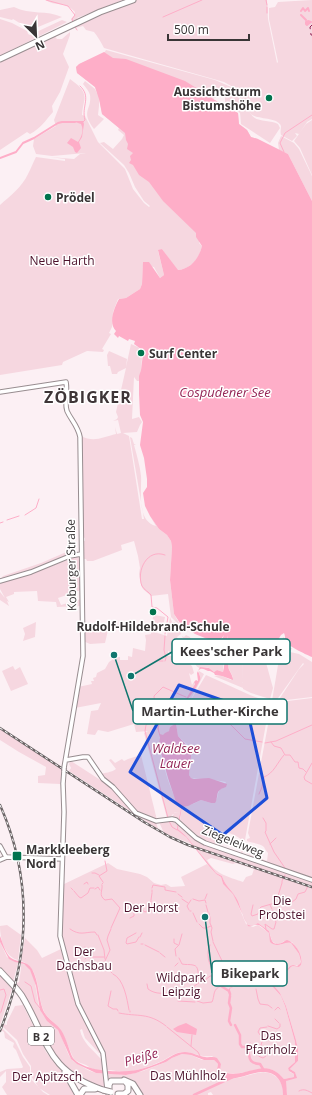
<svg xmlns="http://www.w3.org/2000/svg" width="312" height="1095" font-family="'Open Sans',sans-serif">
	<rect width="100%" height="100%" fill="#fcf0f4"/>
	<!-- green -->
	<path fill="#f6d7e0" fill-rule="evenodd" d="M46,0H123L77,18L80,24L114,8L137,0H267L268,19L277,63L278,62L269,19V8L275,7L278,2L312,0V119L307,122L299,134L295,133L297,136L292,141L281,135C280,131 281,130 281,126C278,117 258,120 251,114C256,123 270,119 278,124L280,128L270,143L241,124L240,113L225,103V93L230,90H233L251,114L233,87L224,82L104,48C101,42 98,37 94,32L86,30L83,26L75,28L71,19L74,16L75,12C64,0 55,7 46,0Z
		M14,7C30,15 47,10 62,17L31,30L13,19L12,20L0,17V10Z
		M0,19L12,23L27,31L28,34L30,35L62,20L67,22L0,56Z
		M70,32V35L63,54L69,67L60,92L52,106L53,112C46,120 40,129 30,134L27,132L0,150V61L54,35L57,39H62Z
		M106,50L215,80L231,87L232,88L213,99L238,113L239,124L247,130L251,137L258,139L199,243L202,246C199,259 191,269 177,270L162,249L158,251L164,275L160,278L154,267L143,265L142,284L140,289L126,298L118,299L113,312L112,327L109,333L111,334L102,349L104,350L103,352L87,351L63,362L62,365L0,375V205C10,196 22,187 28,174C31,168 33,163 36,157L65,161V159L50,157L74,159L80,154L86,153L52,156L36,154L33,146L34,139L56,126L54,120L70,79C78,85 87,91 84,102C83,107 82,111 82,115L85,116L98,142L125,169L133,189L144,203L149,207L150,206L144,201L135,187L129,173L124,165L100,143L104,142L113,149L122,139L124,135L118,130L119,128L102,114L99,97V106L98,115L104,119L94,129C80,111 92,110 90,95C89,91 86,88 83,84L85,81L95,89L98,95L95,87L77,73L76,67C83,60 102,58 106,50Z
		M312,120V175L300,148L294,141L306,124Z
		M281,136L294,143L299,149L312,176V201L288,154L279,150L278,143Z
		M131,344L140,348L138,350L140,357H142L141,370L139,381H137L134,377L132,419L139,417L142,422L140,425L137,432L123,433L129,436L142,519H144L130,437L132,438L134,444H136L134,445C137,456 140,466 141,476C142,490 136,521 156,526L150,516L159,529L167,535L171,541L172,547L170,580L174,614L180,625L182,634L179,625L171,617L168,594L151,596L143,589L141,585L139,574L140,568L138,556L134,541L121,545L122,550L93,561H87L86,559H81L83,541H85V538L83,537L81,436C94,443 103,437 116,434L115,427L117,434L121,433L118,420L113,421L117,419L118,417L116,412L126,368L118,372L117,374H112L110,366H108L107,355L109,351L127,359L126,367Z
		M71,550H74L79,553L46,566L0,580L3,576L41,563Z
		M78,556L79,558L80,557L81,590L58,598L61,605L81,599V606L57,607L56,602L38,601L37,591L14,592V594L6,597L9,602L7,601L9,606L0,600V592L5,598L0,589V583L33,573Z
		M154,612L155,615L165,617L162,631L151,628Z
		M170,617L172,622H175L178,626L181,634L177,637L178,639L182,638L190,661L177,652H170L168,651V654L163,656H177L192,666L194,673L191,675L189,673L192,685L194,682L195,683C193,688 190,696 186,699C177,706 165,703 160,715C159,718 158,724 157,727C157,731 160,735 160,739C159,752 170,796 181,805C181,810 181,815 179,820L172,817L175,812L181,813L176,812L172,815L170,818H167L144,733L148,731L136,732L134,724L108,732L98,730L95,735L87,734L91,711L98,710L101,703L75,708L78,687L92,684L91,681H94L93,678L96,677L97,673L105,669L109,662L112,660V658L120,657V660H128V656L132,657L133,648L145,651L146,640L145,635L151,634V631L167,636Z
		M36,622L35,637L23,641L25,634L23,628Z
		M109,626L105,643L90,644L83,641V629Z
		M186,635L190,637L192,642L197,640L202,646L200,655L194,663L191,661L182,636L184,637Z
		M283,637L286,639L290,648H292L290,652L299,654L312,662V697L278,701L299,669L304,664L303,663L276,701L273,702L272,701L279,659L288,661L280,658L282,656H280Z
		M217,644L219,645L223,653H221L224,656L223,672L217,670L214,672C212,671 211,669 209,668C202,666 201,672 195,664L201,655H204V652L209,646L215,648Z
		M229,645L233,647L240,650L242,660L243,688L214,676H222L231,680L233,677L228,667L227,655L230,650Z
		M250,652L262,656L263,659H265L273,688L270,699L251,693L243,689L242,656Z
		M13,666L15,670L20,667L28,684L11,691L2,671Z
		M199,671L204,674L189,703L206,675L250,695L269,702L268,707H269L245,840L243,841C237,835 221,829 212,831L213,834L220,846L241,853L244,842L243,852L241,854L206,841L197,836L180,820L182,806L193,804L201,800L211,803L217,799C218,794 218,790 223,788L226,782L214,780L191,778L189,775L191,757L190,747L178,736L176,723L170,727V730L163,736L160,734L159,722L163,713L168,708L188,700L200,677L199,673Z
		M312,698V879C301,875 250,860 246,852L247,844L248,854L267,861L268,853C266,851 265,849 264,847C260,843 251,843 247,841V839L250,838L248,833L272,703Z
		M0,729L63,770L60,784L38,783V776L45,775L46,767L19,752L0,740Z
		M141,755L157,820L133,811L156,822L158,829L69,771L71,768L69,764L71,761L105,783L100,775C105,772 111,773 116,769L109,760L111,759L115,763L122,759L124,761L128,759Z
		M169,820L178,822L177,830L183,834L192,844L164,833L159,822Z
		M179,823L205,844L282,871V873L283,872L312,882V886L194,846L186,836L178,829Z
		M195,847L312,888V1095H287L285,1082L287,1080L296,1078L295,1072L290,1069L298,1061V1049L296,1040L286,1006L280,993L274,987L266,970V966L276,970L274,976L279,980L291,967L293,966L299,967L301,965C304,956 297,949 292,942L284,941L280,944H276L272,941L269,931L258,923L252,926L248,925C243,918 241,909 238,901C233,891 225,886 222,876L216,873L209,866ZM211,858L233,864L236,863L254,869L252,875L246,877L243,882C229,877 215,874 207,860Z
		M108,863L117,869L140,874L147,877L154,883L161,885L166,884L171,887L185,886L181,877L207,864L216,874L221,877L223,884L233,893L246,924L253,927L258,925L269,933L273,944L280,945L284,943H291L299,954L301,963L300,965L290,966L279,978L275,977L277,972L276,967L270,966L267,964L264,967L272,986L281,996L285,1006L295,1042V1062L288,1068L290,1072L294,1074V1077L284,1079C263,1054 246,1083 220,1070L221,1064L212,1056C201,1058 192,1051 181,1052C174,1053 168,1058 162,1061C151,1066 137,1071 125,1072C119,1072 113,1070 107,1070L104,1050L90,1023L87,1024L102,1053H99L85,1038L82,1029L80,1030C82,1042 93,1050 101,1059L102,1057L100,1055H102L103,1071C97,1071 92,1069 86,1065C83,1064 78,1062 75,1060C71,1056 66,1037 60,1030C55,1022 46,1018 43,1009C37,993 40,967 21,961L25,938L37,950L42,958L61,949L76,1005L78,1007H81L61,932L62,885Z
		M7,925L21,935L18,960C5,957 0,939 0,926Z
		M0,942L7,957L18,963L13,982L0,969Z
		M21,963C38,968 35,996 40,1009C44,1019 52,1023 58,1030C64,1039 66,1054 73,1061C77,1064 82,1066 86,1069C92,1072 97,1074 104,1073L105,1089L77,1077L54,1056L16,987L17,983L19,982L21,969Z
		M0,975L12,989L0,1025Z
		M23,1005L46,1052L56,1065L65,1075L77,1095H50L39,1088L31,1076V1066L23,1054L17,1040L2,1026L3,1024L7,1025V1022L15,1006Z
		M2,1028L15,1041L23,1057L30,1067V1078L43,1092L48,1095H7L2,1087L6,1082V1071L0,1077V1072L7,1069L22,1068L23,1067L16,1050L13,1047L14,1043L5,1038L4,1032L1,1030Z
		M182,1054L191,1055L202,1060H214L218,1064L217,1069C219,1072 223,1076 226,1077C243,1083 259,1065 275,1076C282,1081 283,1087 283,1095H213L211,1092L208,1093V1095H141C130,1075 125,1082 107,1079V1073L126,1075L143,1071L166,1062L172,1058Z"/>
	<!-- water -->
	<path fill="#feaec8" d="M104,52L113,58L126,59L185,81L198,89H201L213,99L238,113L239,124L247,130L251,137L258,139L288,154L312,201V657C309,656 288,646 286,642C284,639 286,637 284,633L281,635L278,640L271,642L231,641L228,640V635C227,645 226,655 228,665C228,671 233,674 233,680L222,676L215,675L214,673L210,671H208C204,669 201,667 198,671C199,674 201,677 200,680C198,685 189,699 186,701C182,703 178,704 174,706C162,710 157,722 160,734L163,735L165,733L169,731L170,727L176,723L178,736L191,750V757L189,775L191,778L194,779L209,778L227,784L226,787C224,788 222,788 220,790C216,792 218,799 215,803H211L201,800L188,806L182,807L178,829L186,836L216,873L222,876C225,886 233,891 238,901C241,909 243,918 248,925L252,926L258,923L269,931C271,936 270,944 278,944C281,944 284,941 287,940C296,943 304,957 301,965L299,967L293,966L291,967L279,980H277L274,977L276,970L267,966L266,967V971L274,986L280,993L286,1006L296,1040L298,1049V1061L290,1069L295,1072L297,1078L286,1081L287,1095H283C283,1082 277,1072 263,1072C249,1072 232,1085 217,1074V1069L218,1064L214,1060H204L191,1055L182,1054L172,1058L166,1062L136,1073L126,1075L96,1073L77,1064L71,1059L58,1030L47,1021L40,1010L36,986L30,970L24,964L15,962L9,959L0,942V936C3,943 5,953 11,958C18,963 27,960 32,969C39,982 38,996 43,1010C47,1019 56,1023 61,1030C67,1039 69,1051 73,1058C84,1072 121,1073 137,1070C145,1068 155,1065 163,1061C170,1057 176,1052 185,1052C192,1052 198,1056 205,1057C209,1058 213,1056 217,1058L221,1064L220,1071C246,1082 263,1054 284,1079L294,1077V1074L289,1071L288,1068L295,1062V1042L285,1006L281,996L272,986L264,966L266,964L277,968V972L275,977L279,978L290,966L293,965L297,966L300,964L301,962L299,954L291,943C283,941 278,949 270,942L269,933C266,931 261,925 258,925C254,924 252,927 248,926L233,894L223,884L221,877L216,874L209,866L186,837L177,830C177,821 181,815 181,806L176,802L168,778L160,749L159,743L160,738L157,728L158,722L160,715L167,706L186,699L195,684L194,682L196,680L198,681L197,673L200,667L209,668L214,672L217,670L223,672C226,662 223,653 220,644L224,635L219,642L205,638L195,634L180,623L174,614L170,580L172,547L171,541L167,535L159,529L150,516L145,506L143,493L147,487V479L144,458L140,445L143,422L140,415L139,394V376L141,370L143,354L141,349L134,344L135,341L129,339L128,341L119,336L118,338L114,334L116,331C108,323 114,308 119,299L126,298L140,289L142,284L143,262H149L160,278L164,275L158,250L162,249L178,270C191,269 199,258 202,246L196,237V233L163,201L149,182L139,175L133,165L129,163L131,160L130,156L133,153L127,149L128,144L126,140L125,133L102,114L99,99L95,87L77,73L76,67L79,64Z
		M72,121H83L84,124L82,137L79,142L81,148L77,153L75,152L73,147L67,143L71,138L78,142C82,136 84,130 81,124Z
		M186,1023L197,1029L196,1035L177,1032L173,1029L178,1026Z"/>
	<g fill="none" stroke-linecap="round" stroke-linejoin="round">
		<!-- stream -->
		<path stroke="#feaec8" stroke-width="1" d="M46,0L68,6L75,15L72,19L73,22
			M266,0L267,5
			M267,7V13
			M163,17L202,0
			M74,25L77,30
			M80,86C92,97 81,106 85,120L83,122
			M284,152L280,143L285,133L312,115
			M25,515L36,508L39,499
			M7,520L19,516
			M0,523L3,522
			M165,555C147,548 136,571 142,586C144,590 149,592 151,595L152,607L157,608L168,617L165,634
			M159,661H163
			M165,661L166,658L164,650L165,636
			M181,695L186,697
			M189,699L199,704
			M201,705L205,707
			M208,708L222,716L245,739L262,742
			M271,742L274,746L281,748L285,755H290L295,762H298L299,768L303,769L306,772
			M265,743L276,741L312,725
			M312,763L304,777L305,780L312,784
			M259,794L262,787L264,777C274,773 277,763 284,755
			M168,818L145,731L146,725C157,716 155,709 154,696L163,687L181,695
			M263,818L266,823V831L265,832L274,852L285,868
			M169,821L172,827L177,830
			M270,844L276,838
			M92,873H95L99,875
			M103,882L99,876L107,871L105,861
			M84,884L87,882L88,884
			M102,884L103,883
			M102,885C103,891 98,895 105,900L112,899L120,908L111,928
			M71,888L73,890
			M152,888L153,885L165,887V890L176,892
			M95,889L98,887L100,890
			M152,890V892
			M74,891L79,897L81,898L88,893L90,888H94
			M178,894L182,897
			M278,896L282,883V881L285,875
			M182,899L188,903
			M193,899L199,901L205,900L206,903
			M205,899L207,894
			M151,900L152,893
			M206,905L208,912
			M253,905L251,914L252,916L258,914L260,908L261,907L275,903L274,895L276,896L281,899H287L292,902L296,899L298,894L305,892L308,886
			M270,905L272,909
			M189,910L187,906L191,900
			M190,911H191
			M193,913L197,922
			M209,913L210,918V923L212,928L211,932L213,941
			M130,918L134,916V909L135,907H138L145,912L149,910L151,901
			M199,924L203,928H205
			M206,928L211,926
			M70,929C80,936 84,932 95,932L97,935
			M266,929L265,924L272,929H274L276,922L274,918L273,911
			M136,933L127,938L126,943L127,944L136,942L139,937
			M98,935L104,950L105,959
			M140,937L142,933
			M174,939V943L178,945
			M213,942L234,986
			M141,944H143
			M145,945L159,952
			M85,947L88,956
			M160,953L165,957
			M176,956L175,949L179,945L182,934
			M87,957H104
			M179,958L182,964C186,965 189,964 193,965C200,966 197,975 199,979L203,982L210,976H212L215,971C208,965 206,953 210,945
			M85,959L86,958
			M105,961L110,950L107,940L108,936L111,929
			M106,963L108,969L112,973
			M175,966L178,963
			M113,974C124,979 127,999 129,1010
			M253,981L250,975L255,968L261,966
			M25,982L31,986L35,1002L40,1008
			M147,984L148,989C156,995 164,993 174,993V997
			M235,986H248
			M249,986H251L254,983
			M231,987H232
			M182,988L184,992H186L200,982
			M256,989L258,999L260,1004L268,1005L272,1008
			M0,990L4,989L6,995L1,1012
			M111,991L108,1006L113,1009H117L118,1011
			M229,991L230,988
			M178,1001L195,1002
			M197,1001L203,1003L212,1002C215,996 212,989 221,986
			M275,1010L278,1007L280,1009
			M130,1011V1012
			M0,1013V1012
			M119,1013C138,1017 148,1012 166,1026
			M275,1019L279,1023
			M268,1026L277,1029L280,1027V1024
			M167,1027L198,1052L200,1056
			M251,1044C255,1049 255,1056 263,1058L266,1056L261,1045L263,1039L258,1032L260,1028L267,1027
			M191,1046L192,1035
			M247,1047L250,1043
			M299,1091C304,1088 308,1091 312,1093"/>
		<!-- canal -->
		<path stroke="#feaec8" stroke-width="2" d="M301,11L303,8L305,11L308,8L309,11
			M301,15L306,20
			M307,24L308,23H306L307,24H308V22H306V24L307,25L311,22L308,21
			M34,138L58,123L62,122H75
			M0,158L16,152L23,143L34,138"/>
		<!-- river -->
		<path stroke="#feaec8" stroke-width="2.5" d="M212,976L221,986L229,991L230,994
			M230,996L229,1003L231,1008L229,1021L231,1025
			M235,1025L240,1035V1044L242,1047H247C251,1056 246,1063 260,1064L263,1069
			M194,1095L235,1076"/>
		<!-- ferry -->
		<path stroke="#952657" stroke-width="1" stroke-dasharray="5 4" stroke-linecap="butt" d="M312,25L310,27L311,35H312"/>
		<!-- secondary casing -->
		<g stroke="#988d90" stroke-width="5.5">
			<path id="secondary" d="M0,392L66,382C68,391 64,402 67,411C71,420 78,426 80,437L83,656L64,768
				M0,581L31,572L70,556L81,554
				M66,760L83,757H88L103,779L113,787L136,813L156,821L172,819L176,820L196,838L205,843L312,880
				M63,783L64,812L60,936L78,1004L103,1053L107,1089
				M63,784L64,771
				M0,846L6,857
				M0,860L7,857L62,859"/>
		</g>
		<!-- highway casing -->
		<g stroke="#988d90" stroke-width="7">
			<path id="highway" d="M0,59L100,12L133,0
				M0,971C7,979 16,987 22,996C49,1041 45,1070 103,1090
				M65,1072L78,1095
				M124,1080L133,1084L140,1095
				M80,1095L84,1089H95
				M109,1095V1085L111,1081H125L128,1085V1091L124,1094H118"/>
		</g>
		<!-- secondary -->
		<use href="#secondary" stroke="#fff" stroke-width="3.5"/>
		<!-- highway -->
		<use href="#highway" stroke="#fff" stroke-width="5"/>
		<!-- rail casing -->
		<g stroke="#6b6566" stroke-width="2.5">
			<path id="rail" d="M0,728L144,822L170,837L188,845L312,887
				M0,805C33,879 30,957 0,1031"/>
		</g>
		<!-- rail -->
		<use href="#rail" stroke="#fff" stroke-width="1" stroke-dasharray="3" stroke-linecap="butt"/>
		<!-- secondary-bridge casing -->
		<g stroke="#988d90" stroke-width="5.5" stroke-linecap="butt">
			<path id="secondary-bridge" d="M64,771V768"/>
		</g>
		<!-- highway-bridge casing -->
		<g stroke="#988d90" stroke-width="7" stroke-linecap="butt">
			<path id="highway-bridge" d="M103,1090L111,1092"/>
		</g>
		<!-- secondary-bridge -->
		<use href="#secondary-bridge" stroke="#fff" stroke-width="3.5"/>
		<!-- highway-bridge -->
		<use href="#highway-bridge" stroke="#fff" stroke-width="5"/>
	</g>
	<!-- marked area -->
	<path fill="#1d4ed8" fill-opacity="0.2" stroke="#1d4ed8" stroke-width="3" stroke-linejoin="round" d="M179,685L247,709L267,798L223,835L130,772Z"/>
	<!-- markers -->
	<g fill="#00734d" stroke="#fff" stroke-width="1.5">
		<circle cx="269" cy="98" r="4"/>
		<circle cx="48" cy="197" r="4"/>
		<circle cx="141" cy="353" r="4"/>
		<circle cx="153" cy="612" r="4"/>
		<rect x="12" y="851" width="10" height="10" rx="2"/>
	</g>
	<g text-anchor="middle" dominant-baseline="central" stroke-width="3" stroke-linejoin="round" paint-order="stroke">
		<!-- shield labels -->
		<rect fill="#fff" stroke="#747272" stroke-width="1" x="28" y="1027" width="26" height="18" rx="3"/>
		<g font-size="11" font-weight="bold" fill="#393536">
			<text x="41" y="1036">B 2</text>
		</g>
		<!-- poi labels -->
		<g font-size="12" font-weight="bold" fill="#393536" stroke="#fff" text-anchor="start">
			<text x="261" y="91" text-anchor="end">Aussichtsturm<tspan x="261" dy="14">Bistumshöhe</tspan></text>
			<text x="56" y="197">Prödel</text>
			<text x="149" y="353">Surf Center</text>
			<text x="153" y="626" text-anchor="middle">Rudolf-Hildebrand-Schule</text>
			<text x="26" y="849">Markkleeberg<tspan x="26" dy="14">Nord</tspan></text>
		</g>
		<!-- park labels -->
		<g font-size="12" fill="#4b102a" stroke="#fff">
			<text x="62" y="260">Neue Harth</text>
			<text x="282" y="900">Die<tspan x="282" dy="14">Probstei</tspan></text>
			<text x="151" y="907">Der Horst</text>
			<text x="84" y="951">Der<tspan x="84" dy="14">Dachsbau</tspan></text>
			<text x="181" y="977">Wildpark<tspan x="181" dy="14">Leipzig</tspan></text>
			<text x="271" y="1035">Das<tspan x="271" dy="14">Pfarrholz</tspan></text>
			<text x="188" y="1075">Das Mühlholz</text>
			<text x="47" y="1076">Der Apitzsch</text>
		</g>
		<!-- street labels -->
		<g font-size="12" fill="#393536" stroke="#fff">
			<text transform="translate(71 565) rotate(-91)">Koburger Straße</text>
			<text transform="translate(233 841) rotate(22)">Ziegeleiweg</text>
		</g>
		<!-- water labels -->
		<g font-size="13" font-style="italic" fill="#952657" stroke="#fff">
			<text x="225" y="392">Cospudener See</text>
			<text x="176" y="748">Waldsee<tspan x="176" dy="15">Lauer</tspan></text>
			<text transform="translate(141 1057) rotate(-16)">Pleiße</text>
		</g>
		<!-- district labels -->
		<g font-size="16" font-weight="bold" letter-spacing="1" fill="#3e3537" stroke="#fff">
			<text x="88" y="397">ZÖBIGKER</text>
		</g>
	</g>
	<!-- callouts -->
	<path fill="none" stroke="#0f766e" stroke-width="1.5" d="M131 676L172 652M114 655L133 711M205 917L212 973"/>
	<g fill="#0f766e" stroke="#fff" stroke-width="1.5">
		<circle cx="131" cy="676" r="4"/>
		<circle cx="114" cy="655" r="4"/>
		<circle cx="205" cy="917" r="4"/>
	</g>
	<g fill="#fff" stroke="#0f766e" stroke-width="1.5">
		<rect x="172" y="639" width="118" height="25" rx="4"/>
		<rect x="133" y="699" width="154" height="25" rx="4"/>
		<rect x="212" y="961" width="75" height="25" rx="4"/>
	</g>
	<g font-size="13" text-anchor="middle" font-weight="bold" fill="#393536">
		<text x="231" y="656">Kees'scher Park</text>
		<text x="210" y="716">Martin-Luther-Kirche</text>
		<text x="250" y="978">Bikepark</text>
	</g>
	<!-- north arrow -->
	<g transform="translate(36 36) rotate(156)" stroke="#ffffff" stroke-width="3" paint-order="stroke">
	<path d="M0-3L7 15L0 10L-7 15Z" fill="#393536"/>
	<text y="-6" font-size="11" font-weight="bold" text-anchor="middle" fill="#393536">N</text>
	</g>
	<!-- scale -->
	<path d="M168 34v6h81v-6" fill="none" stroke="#393536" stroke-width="2"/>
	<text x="174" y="34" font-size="12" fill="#393536" stroke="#ffffff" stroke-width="3" paint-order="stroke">500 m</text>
</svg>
